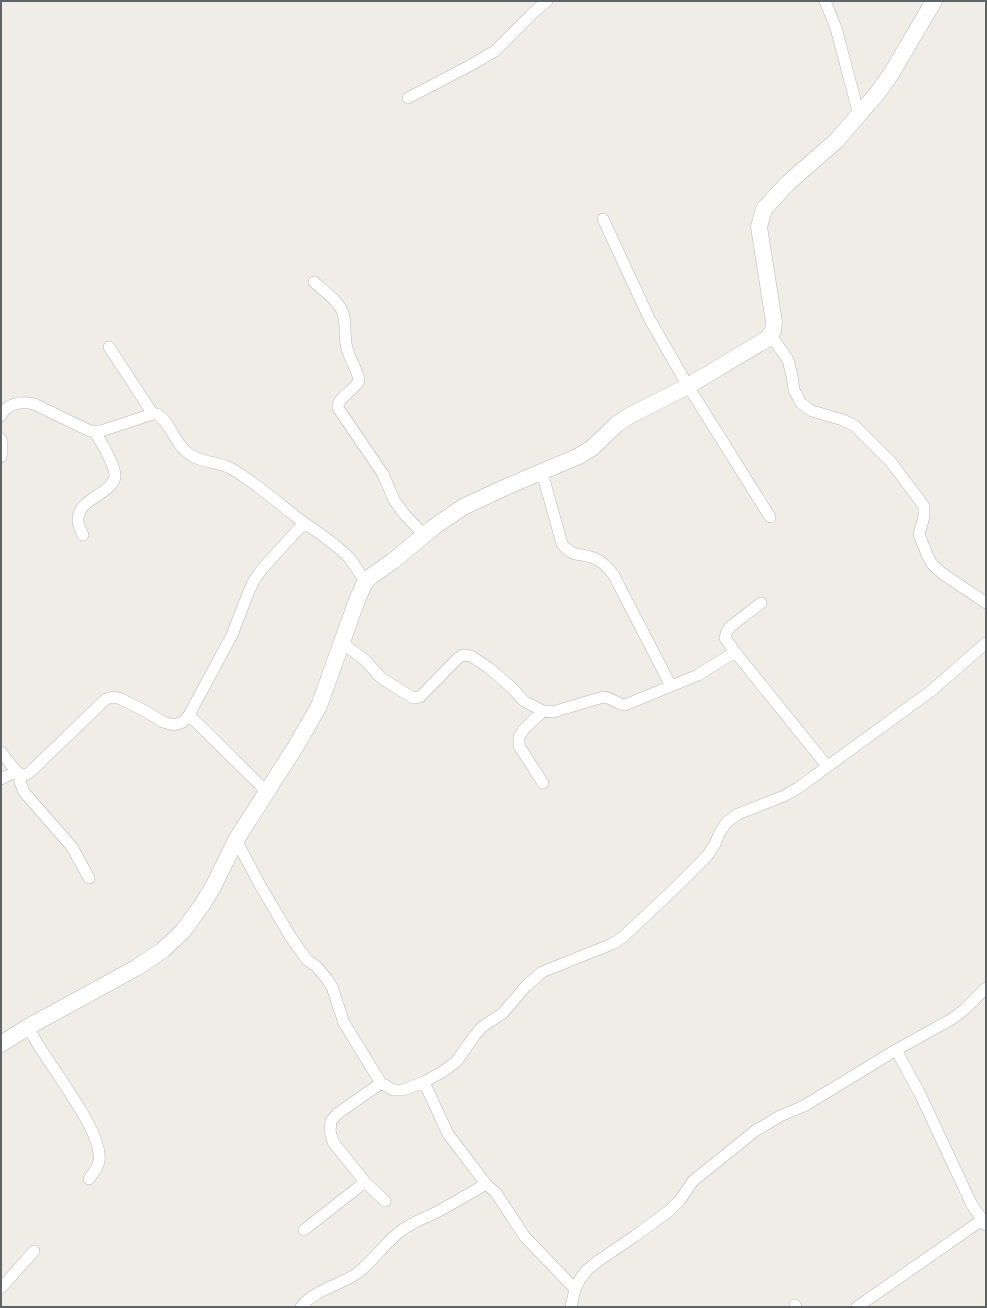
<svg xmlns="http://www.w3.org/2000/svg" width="987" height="1308" font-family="'Work Sans',sans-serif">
	<rect width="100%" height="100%" fill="#f0ede7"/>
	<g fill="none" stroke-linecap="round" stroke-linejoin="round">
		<!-- street casing -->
		<g stroke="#b4b7bb" stroke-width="12">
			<path id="street" d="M825,1L836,28L859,115
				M408,98L471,65L495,51L534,12L547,1
				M603,219L650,320L688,386L770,517
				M314,282C325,292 342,303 344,317C346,327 344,338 347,348C349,359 357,368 359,380C356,390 336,398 338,408L383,474L394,500L405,515L424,535
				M770,334L788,360L792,376L794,390L801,403L812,411L843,420L855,426L890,461L924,506V517L919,534L928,557L932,564L943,574L986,603
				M109,347L153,414
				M1,416C6,403 22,401 34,404L90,431H101L153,414H157C173,424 174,447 194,457C206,463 220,462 232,469C254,482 275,500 295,516C313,530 335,542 350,559C356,566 360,575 365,582
				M1,439L2,449L1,457
				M542,472L562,544C574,559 582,552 596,559C603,562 608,568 613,574L671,686
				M83,535C81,531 78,525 78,520C77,499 112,494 115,477C116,466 101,442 95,432
				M761,603L731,626L727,631L725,638L735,652L827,766
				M342,643L365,660L381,678L413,698L420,697L457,659L463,655L471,656L489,668L511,687L524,701L543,711L553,712L603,697C614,698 615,704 625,705L698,675L735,652
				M189,715L267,792
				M1,752L16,771
				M19,774L20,782L24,792L72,847L89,878
				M1,779L16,771L22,776L29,773L106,699L114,697L121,699L145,711L163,722L174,725L183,722L189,715L232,635L249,591L255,579L263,568L304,523
				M543,783L519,746V737L524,729L543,711
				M236,840L260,885L290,936L307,960L316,966L327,979L332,987L344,1023L381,1083L393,1090H403L424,1082L442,1072L456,1062L475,1035L482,1027L503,1013L526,986L542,972L612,944L623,937L672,891L707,856L715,844L720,832L727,822L738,814L784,796L798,788L931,691L986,643
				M28,1027C43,1059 104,1130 99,1161C98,1168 93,1173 89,1179
				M896,1050L920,1094L972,1205L986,1225
				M424,1082L448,1134L458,1147L486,1184L496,1193L525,1237L575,1289
				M381,1083L337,1114L331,1121L330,1131L333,1142L365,1182L385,1201
				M304,1230L365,1182
				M1,1288L34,1251
				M795,1305L796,1307
				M301,1307C314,1290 338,1286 356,1274C373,1262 385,1242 402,1230C413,1222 424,1218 435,1213C452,1204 469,1194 486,1184
				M571,1307L575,1289L580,1279L587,1270L598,1261L635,1236L669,1211L680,1200L693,1181L755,1131L780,1116L804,1106L896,1050L952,1019L965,1009L986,988
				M857,1307L982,1220"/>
		</g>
		<!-- secondary casing -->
		<g stroke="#b3b7bb" stroke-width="17">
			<path id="secondary" d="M1,1044L28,1027L136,968L163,950L183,931L202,905L213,887L236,840L296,746L319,706L357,600L365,582L370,577L393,561L434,527L463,507L506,487L579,456L592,448L617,424L629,416L688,386L767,339L773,331L774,322L759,227L764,209L788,183L836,141L876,95L891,74L934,1"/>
		</g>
		<!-- street -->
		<use href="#street" stroke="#fff" stroke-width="11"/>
		<!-- secondary -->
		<use href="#secondary" stroke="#fff" stroke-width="16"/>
	</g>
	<!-- border -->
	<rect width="987" height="1308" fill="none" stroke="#5e6367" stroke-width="4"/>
</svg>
